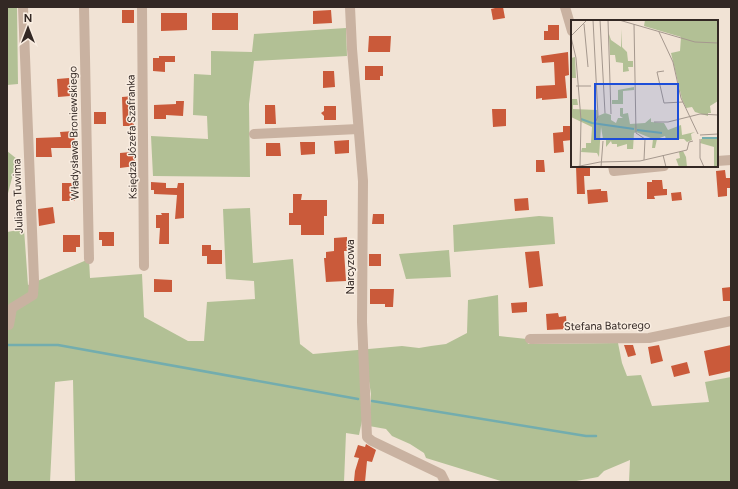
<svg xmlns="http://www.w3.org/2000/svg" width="738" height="489" font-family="Figtree,sans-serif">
	<rect width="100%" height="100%" fill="#f1e3d5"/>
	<!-- green -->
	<path fill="#b2c095" d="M7,7H17L18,84L7,85Z
		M346,28L347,56L254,61L249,104L250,177L153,176L151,136L208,139L207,116L193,115L194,74L211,75V51L252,52L254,34Z
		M7,151L17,159L7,197Z
		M250,208L253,263L293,259L300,344L313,354L402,346L419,348L431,346L446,344L467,333L468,300L498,295L499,336L527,339L528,344L618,343L622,363L627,376L641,375L652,406L709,402L705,382L731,377V482H629L630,460L604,471L598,477L571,482H504L426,458L424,453L410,444L392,436L386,429L369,426L371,394L366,362L364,411L359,435L346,433L344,482H75L73,380L55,382L50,482H7V232L24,229L28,285L89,259L90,278L142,274L144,317L188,341H204L207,302L255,299L254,281L226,279L223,209Z
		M539,216L553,217L555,244L454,252L453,225Z
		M449,250L451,277L406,279L399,254Z"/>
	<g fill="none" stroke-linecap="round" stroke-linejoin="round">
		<!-- stream -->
		<path stroke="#73adae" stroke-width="2.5" d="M7,345H58L358,399
			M372,401L586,436H596"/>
	</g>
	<!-- building -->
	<path fill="#ca5a3a" d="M495,7H503L505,18L493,20L491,9L495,8Z
		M122,10H134V23H122Z
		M331,10L332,23L313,24V11Z
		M161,13H187V30L161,31Z
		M212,13H238V30H212Z
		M548,25H559V40H544V31H548Z
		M369,36H391L390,52H368Z
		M568,52L569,75L565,76L567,98L542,100V98L536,99V86L555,85L554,62L542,63L541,56Z
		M159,56H175V62H165V72L153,71V58H159Z
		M365,66H383V76H380V80H365Z
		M323,71H334L335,87L323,88Z
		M69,78L70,96L58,97L57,79Z
		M134,96V126H123L122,97Z
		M176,101H184L183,116L166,115V119H154V105L176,104Z
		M265,105H275L276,124H265Z
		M324,106H336V120H324V116L321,113L324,111Z
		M492,109H506V126L493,127Z
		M94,112H106V124H94Z
		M563,126H572V140L563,141L564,152L554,153L553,133L563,132Z
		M74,131L75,148H51L52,157H36V138L61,137L60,132Z
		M349,140V153L335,154L334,141Z
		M300,142H315V154L301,155Z
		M266,143H280L281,156H266Z
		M131,152V154H135V166L120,168V153Z
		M536,160H544L545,172H536Z
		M576,166H590V176H584L585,194H577Z
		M725,170L726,178H731V188H727V196L718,197L716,171Z
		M652,180H662L663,189H667V195L654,196L655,199H647V182H652Z
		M151,182L166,183V188H177L178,183H184V218L175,219L177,195L154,194V190H151Z
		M62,183H72V191H75V201H62Z
		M601,189V191H607L608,202L588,204L587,190Z
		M681,192L682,200L672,201L671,193Z
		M293,194H302L301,200H327V216H324V235H301V225H289V213H293Z
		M528,198L529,210L515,211L514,199Z
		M53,207L55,223L39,226L38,209Z
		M161,213H169V244H159L160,228H156V215H162Z
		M373,214H384V224H372Z
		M99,232H114V246H102V240H99Z
		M63,235H80V247H76V252H63Z
		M347,237V251H344L346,281L326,282L324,258H326V252L334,251V238Z
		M202,245H211V250H222V264H207V256H202Z
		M539,251L543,286L529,288L525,252Z
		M369,254H381V266H369Z
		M154,279L172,280V292H154Z
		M731,287V301H723L722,288Z
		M370,289H394L393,307H385V304H370Z
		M527,302V312L512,313L511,303Z
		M558,313L559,317L566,316L567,329L547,330L546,314Z
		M624,345H633L636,355L628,357Z
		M659,345L663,361L651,364L648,347Z
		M731,345V371L709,376L704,351Z
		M687,362L690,373L674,377L671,366Z
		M366,444L376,450L372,462L367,461L365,482L354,481L355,471L359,458L354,457L358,445L365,447Z"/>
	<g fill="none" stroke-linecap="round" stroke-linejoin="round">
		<!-- minor -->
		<path stroke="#c9b2a1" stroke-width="10" d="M84,7L89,259
			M142,7L144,266
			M350,7L352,49L363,181L362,322L367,437L372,441L441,474L445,482
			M565,7L572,31
			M254,134L358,129
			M717,161L731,160
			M613,166L614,171L664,166
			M9,325L12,308L33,295L34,280L23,7
			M530,339L649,338L731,321"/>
	</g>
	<g text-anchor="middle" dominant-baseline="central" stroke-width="3" stroke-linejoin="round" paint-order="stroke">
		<!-- street labels -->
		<g font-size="11" fill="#332824" stroke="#f9ede1">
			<text transform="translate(74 133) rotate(-91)">Władysława Broniewskiego</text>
			<text transform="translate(132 137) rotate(-91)">Księdza Józefa Szafranka</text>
			<text transform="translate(18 196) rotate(-92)">Juliana Tuwima</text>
			<text transform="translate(350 267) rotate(-90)">Narcyzowa</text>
			<text transform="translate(607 326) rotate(-1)">Stefana Batorego</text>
		</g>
	</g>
	<!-- overview -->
	<g transform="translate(571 20)">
		<rect width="147" height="147" fill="#f1e3d5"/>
		<path d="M74,0H147V81L139,86L140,93H137V96L124,92L121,87L115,88L111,79L100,33L109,31L110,17L73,6ZM51,9V27L56,32L57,41H62V47H57L58,51L52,52V43L45,42L44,35H39L38,14L40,20L50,27ZM4,37L5,58H0V38ZM63,67V70L52,71V84H41V80H47V70ZM0,79H6L7,85H2V89L26,90L27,96L34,93L40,95V100L45,103L47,98H52L49,96V88H52V94L57,93L59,104L74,103L80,98V102L93,103L97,110L110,105L111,115L124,112L120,114L121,120L116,122L113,119H95L94,116L86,119L84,128H81L82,119L65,112L63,113L62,129H56V124L46,127V124H41L40,121L35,127V119H32L30,107L28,137L26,133L10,132L11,128H15V123H20L21,107L0,97ZM147,118V147H143V127L129,123L130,119ZM112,131L115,137L116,147H108L105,139L109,138L108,132Z" fill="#b2c095"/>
		<path fill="none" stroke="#73adae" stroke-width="2" d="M10,99L21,103L63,109M66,110L91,113M131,118H147"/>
		<path fill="none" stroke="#a5988e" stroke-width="1" d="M22,0L27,96L25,101M29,0L34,93M37,0L40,94M48,0L124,22L147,23M13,4L17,47M63,4L65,113L74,119L73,140M88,12L102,42L110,78L127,114M0,16L16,0M0,17L5,38L10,100L9,147M93,51L86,52L93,83L112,82M5,66H20M83,102H97L129,94L147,95M129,115L147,114M129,119V138L133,147M92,135L95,147M4,147L29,142L69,141L116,130L118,122L122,121M30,147L32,121"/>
		<path fill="#1d4ed8" fill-opacity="0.15" stroke="#1d4ed8" stroke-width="2" d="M24,64H107V119H24Z"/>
		<rect width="147" height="147" fill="none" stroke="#332824" stroke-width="2"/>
	</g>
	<!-- border -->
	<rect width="738" height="489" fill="none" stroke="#332824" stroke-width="16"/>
	<!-- north arrow -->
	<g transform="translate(28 28)" stroke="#f9ede1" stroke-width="3" paint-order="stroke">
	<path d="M0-3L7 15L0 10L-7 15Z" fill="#332824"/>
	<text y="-6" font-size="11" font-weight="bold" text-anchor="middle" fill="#332824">N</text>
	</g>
</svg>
